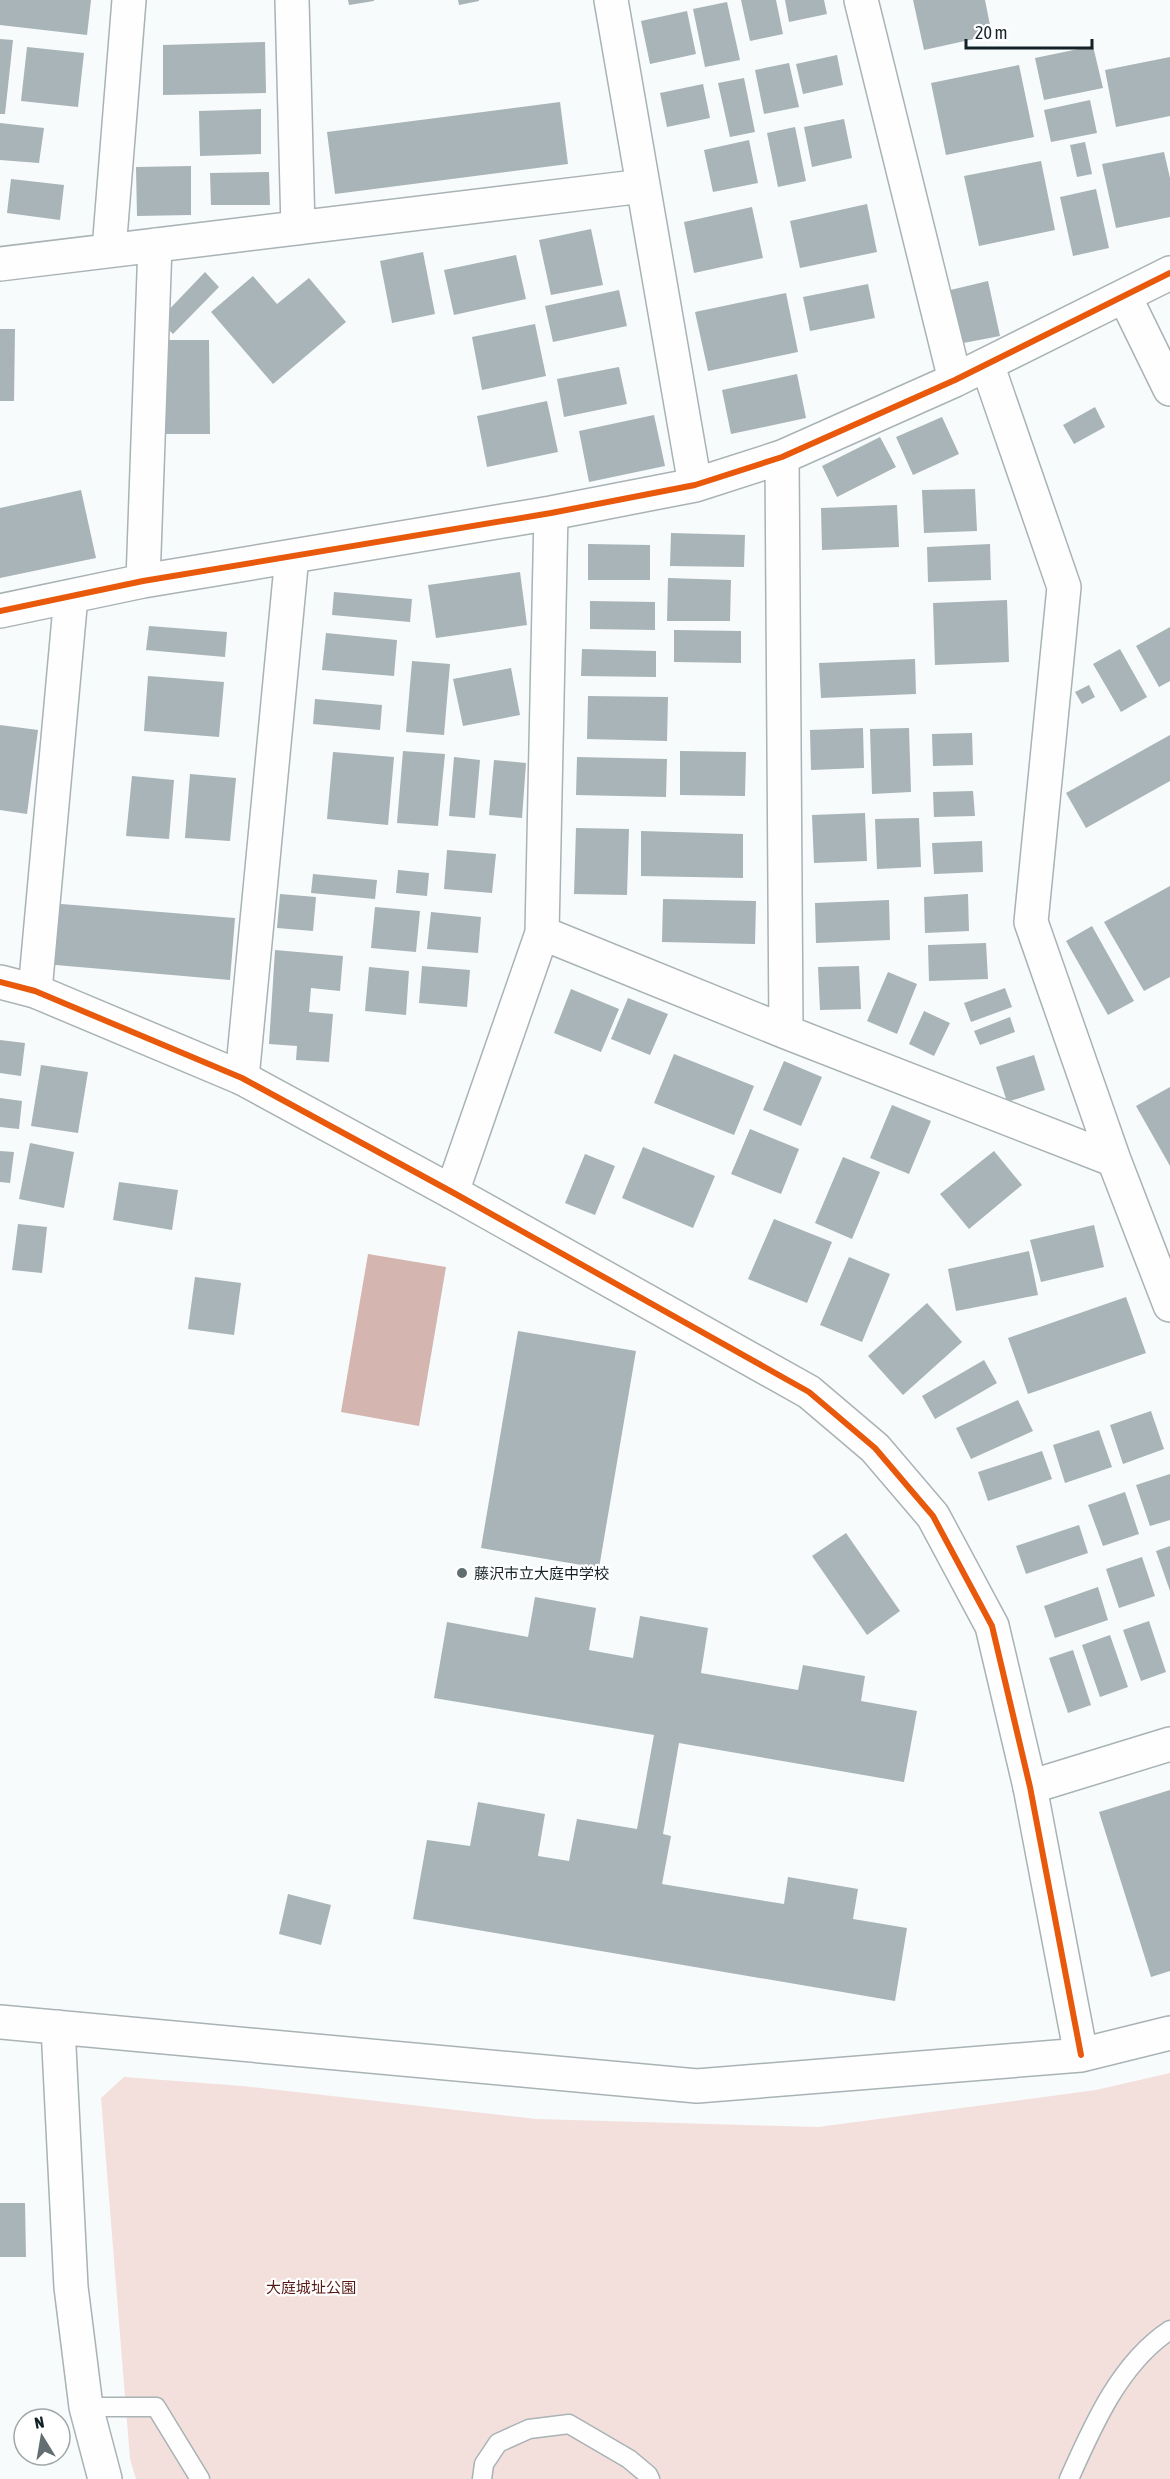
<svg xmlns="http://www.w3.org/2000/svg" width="1170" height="2479" font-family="'Asap Condensed','Noto Sans JP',sans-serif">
	<rect width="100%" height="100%" fill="#f7fbfc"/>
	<!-- green -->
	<path fill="#f3e0dd" d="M1170,2073V2479H136L130,2459L101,2098L124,2077L242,2086L536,2119L818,2127L1096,2090Z"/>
	<!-- water -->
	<path fill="#d5b5b0" d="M368,1254L446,1267L419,1426L341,1412Z"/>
	<!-- building -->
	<path fill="#a8b4b7" d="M0,0H91L87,35L0,25Z
		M348,0H374V1L349,5Z
		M458,0H479V1L459,5Z
		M741,0H776L783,34L750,41Z
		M785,0H824L827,14L789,22Z
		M913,0H985L992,35L924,50Z
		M727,2L740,60L705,67L693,9Z
		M687,11L696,54L650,64L641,21Z
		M0,39L13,40L5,114H0Z
		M265,42L266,93L163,95V45Z
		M1093,46L1103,88L1044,100L1035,58Z
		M27,47L84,53L78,107L21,101Z
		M837,55L843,85L803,94L796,64Z
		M1170,57V116L1116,127L1105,70Z
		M789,63L799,107L764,114L755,70Z
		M1019,65L1034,137L946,155L931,83Z
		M744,78L755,132L730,137L718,83Z
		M703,84L710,118L667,127L660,93Z
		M1090,100L1097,133L1051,142L1044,110Z
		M560,102L568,164L335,194L327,132Z
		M261,109V154L200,156L199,111Z
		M844,119L852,158L812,167L804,127Z
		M0,123L44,128L39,163L0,160Z
		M795,127L806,181L778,187L767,133Z
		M749,140L758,183L713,192L704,150Z
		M1085,142L1092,174L1077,177L1070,145Z
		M1164,152L1170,178V217L1116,228L1102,164Z
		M1041,161L1055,230L979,246L964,176Z
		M191,166V215L137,216L136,167Z
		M269,172L270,205H211L210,173Z
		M11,179L64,185L60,220L7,213Z
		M1096,189L1109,248L1073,256L1060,197Z
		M867,204L877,252L800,268L790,221Z
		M752,207L763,258L694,273L684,222Z
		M591,229L603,285L551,295L539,240Z
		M423,252L435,314L392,323L380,261Z
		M516,255L526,299L454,315L444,270Z
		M205,272L219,287L173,334L159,320Z
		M253,276L277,304L309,278L346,322L273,384L211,312Z
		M988,281L1000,336L953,345L942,292Z
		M868,284L875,318L810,331L803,297Z
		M619,290L627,326L553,342L545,306Z
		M786,293L798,352L708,371L695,312Z
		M535,324L546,376L482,390L472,337Z
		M0,329H15L14,401H0Z
		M156,340H209L210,434H157Z
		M619,367L627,404L564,417L557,379Z
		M797,374L806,418L731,434L722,390Z
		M547,401L558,452L487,467L477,416Z
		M1095,407L1105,427L1074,444L1063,425Z
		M654,415L665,466L589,482L579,431Z
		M942,417L959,454L913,475L896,437Z
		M880,437L896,467L837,497L822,466Z
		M975,489L977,531L924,533L922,490Z
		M81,490L96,558L0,578V508Z
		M897,505L899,547L822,550L821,508Z
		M671,533L745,535L744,567L670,566Z
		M588,544L650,545V580H588Z
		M990,544L991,580L928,582L927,547Z
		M520,572L527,625L436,638L428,585Z
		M668,578L731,580L730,621H667Z
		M334,592L412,599L410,622L332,615Z
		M1007,600L1009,662L935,665L933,603Z
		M590,601L655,602V630L590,629Z
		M149,626L227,632L225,657L146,650Z
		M1170,627V681L1159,687L1136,646Z
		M674,630L741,631V663L674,662Z
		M326,633L397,640L394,676L322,670Z
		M582,649L656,651V677L581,676Z
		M1120,649L1147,697L1121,712L1093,664Z
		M915,659L916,694L821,698L819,663Z
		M412,661L450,664L444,735L406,732Z
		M511,668L520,715L463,726L453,679Z
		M148,676L224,682L219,737L144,731Z
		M1089,685L1095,697L1082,704L1075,692Z
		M588,696L668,697L667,741L587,739Z
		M315,699L382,705L380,730L313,724Z
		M0,725L38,730L27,814L0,810Z
		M863,728L864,768L811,770L810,730Z
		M909,728L911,792L872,794L870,729Z
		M972,733L973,765L933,766L932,734Z
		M1170,735V781L1086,828L1066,793Z
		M403,751L445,754L438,826L397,823Z
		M680,751L746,752L745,796L680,795Z
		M333,752L394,757L388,825L327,819Z
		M454,757L480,760L475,818L449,816Z
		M577,757L667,759L666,797L576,795Z
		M494,760L526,763L522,818L489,815Z
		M190,774L236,778L230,841L185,838Z
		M132,776L174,780L169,839L126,836Z
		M973,791L975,816L934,817L933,792Z
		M865,813L867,861L814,863L812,815Z
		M919,818L921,867L877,869L875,819Z
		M576,828L629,829L627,895L574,894Z
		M641,831L743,834V878L641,876Z
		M982,841L983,872L934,874L932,843Z
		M447,850L496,854L492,893L444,889Z
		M398,870L429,873L427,896L396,893Z
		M313,874L377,880L375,899L311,893Z
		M1170,886V977L1144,991L1104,922Z
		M280,894L316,897L313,931L277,928Z
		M968,894L969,931L925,933L924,897Z
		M663,899L756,901L755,944L662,942Z
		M889,900L890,940L816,943L815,903Z
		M49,903L235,918L230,980L44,964Z
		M375,907L420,911L416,952L371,948Z
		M431,912L481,917L478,953L427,949Z
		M1092,926L1134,1001L1108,1015L1066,941Z
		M986,943L988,979L929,981L928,945Z
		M275,950L343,956L340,991L311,988L309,1012L333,1014L329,1062L296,1060L297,1046L269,1044Z
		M422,966L470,970L467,1007L419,1003Z
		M859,966L861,1009L820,1010L818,967Z
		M369,967L409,971L406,1015L365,1011Z
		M888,972L917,984L897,1034L867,1021Z
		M1005,988L1012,1007L971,1022L964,1003Z
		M571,989L619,1009L601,1052L554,1033Z
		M628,998L668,1014L650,1055L611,1039Z
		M924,1011L950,1023L934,1056L909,1044Z
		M1010,1017L1015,1032L980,1045L974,1031Z
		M0,1040L25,1043L21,1076L0,1073Z
		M674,1054L754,1086L734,1135L654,1103Z
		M1034,1055L1045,1090L1007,1102L996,1067Z
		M784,1061L822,1077L801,1126L763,1110Z
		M41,1065L88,1072L78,1133L31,1126Z
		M1170,1087V1166L1136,1106Z
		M0,1098L22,1101L19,1129L0,1127Z
		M892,1105L931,1121L909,1174L870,1158Z
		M750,1129L799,1149L781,1194L731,1174Z
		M30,1143L74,1152L64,1208L19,1199Z
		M643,1147L715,1176L693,1228L622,1198Z
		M0,1151L14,1152L10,1183L0,1182Z
		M994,1151L1022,1185L969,1229L940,1194Z
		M585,1154L615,1166L595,1215L565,1203Z
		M843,1157L880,1172L852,1239L815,1223Z
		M119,1182L178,1190L172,1230L113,1220Z
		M774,1219L832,1242L807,1303L748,1279Z
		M18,1224L47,1227L42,1273L12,1270Z
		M1094,1225L1104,1267L1041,1282L1030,1240Z
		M1029,1251L1038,1295L956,1311L948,1269Z
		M849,1257L890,1274L862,1342L820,1325Z
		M195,1277L241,1283L234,1335L188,1329Z
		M1126,1297L1146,1353L1028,1394L1008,1338Z
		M927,1303L962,1342L903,1395L868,1356Z
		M518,1331L636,1351L599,1568L481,1548Z
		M984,1360L997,1383L935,1419L922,1396Z
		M1018,1400L1033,1431L971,1459L956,1428Z
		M1151,1411L1164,1449L1123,1464L1110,1425Z
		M1099,1430L1112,1467L1065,1483L1053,1445Z
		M1042,1451L1052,1479L988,1501L978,1472Z
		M1170,1474V1520L1150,1526L1136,1485Z
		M1125,1492L1139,1534L1103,1546L1088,1505Z
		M1079,1525L1088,1553L1026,1574L1016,1546Z
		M846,1533L900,1611L867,1635L812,1556Z
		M1170,1546V1591L1156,1551Z
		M1142,1557L1155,1596L1119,1608L1106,1569Z
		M1098,1587L1108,1620L1055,1638L1044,1606Z
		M535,1597L596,1608L589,1650L633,1658L640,1616L708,1628L701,1673L798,1690L803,1665L865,1676L861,1701L917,1711L904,1782L679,1743L663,1834L671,1836L662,1884L784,1904L788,1877L858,1889L853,1919L907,1928L895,2001L413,1919L427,1840L470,1846L478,1802L545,1814L538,1856L569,1861L577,1819L637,1829L654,1735L434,1698L447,1622L528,1637Z
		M1149,1621L1166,1672L1141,1681L1123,1630Z
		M1110,1635L1128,1687L1100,1697L1082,1645Z
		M1073,1650L1091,1705L1068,1713L1049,1658Z
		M1170,1790V1971L1151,1977L1099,1812Z
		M288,1894L331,1905L321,1945L279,1934Z
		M0,2203H25L26,2257H0Z"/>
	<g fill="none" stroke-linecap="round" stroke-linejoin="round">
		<!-- service casing -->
		<g stroke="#a9b2b4" stroke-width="21">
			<path id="service" d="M86,2407H156L200,2479
				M482,2479L484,2464L498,2443L529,2429L569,2424L629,2459L648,2475L650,2479
				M1069,2479C1093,2425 1120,2363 1170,2330"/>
		</g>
		<!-- minor casing -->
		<g stroke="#a9b2b4" stroke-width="36">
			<path id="minor" d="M292,0L298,228
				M611,0L695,485
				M861,0L955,380
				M109,250L129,0
				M0,264L643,186
				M1125,297L1170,389
				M987,364L1064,587L1031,922L1114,1160L1170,1305
				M782,457L786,1032
				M143,581L155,245
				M0,611L143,581L551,513L695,485L782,457L955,380L1170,273
				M542,933L786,1032L1114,1160
				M35,991L71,596
				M242,1078L292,556
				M452,1192L542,933L551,513
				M1030,1787L1170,1744"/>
		</g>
		<!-- tertiary casing -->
		<g stroke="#a9b2b4" stroke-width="36">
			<path id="tertiary" d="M0,982L35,991L242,1078L452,1192L809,1392L875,1448L933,1516L992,1626L1030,1787L1081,2055
				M0,2022L697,2086L1081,2055L1170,2033
				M58,2027L71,2287L86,2407L105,2479"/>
		</g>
		<!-- service -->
		<use href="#service" stroke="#fefeff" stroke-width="18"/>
		<!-- minor -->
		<use href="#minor" stroke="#fefeff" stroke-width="33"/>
		<!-- tertiary -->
		<use href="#tertiary" stroke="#fefeff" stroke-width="33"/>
		<!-- cycleway casing -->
		<g stroke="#fff" stroke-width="10">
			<path id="cycleway" d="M0,611L143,581L551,513L695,485L782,457L955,380L1170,273
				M0,982L35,991L242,1078L452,1192L809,1392L875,1448L933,1516L992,1626L1030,1787L1081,2055"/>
		</g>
		<!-- cycleway -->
		<use href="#cycleway" stroke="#e8590c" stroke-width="6"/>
	</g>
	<!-- markers -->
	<circle fill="#626e71" stroke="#fff" stroke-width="2" cx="462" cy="1573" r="6"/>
	<g text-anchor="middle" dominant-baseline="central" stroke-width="4.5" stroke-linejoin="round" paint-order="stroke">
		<!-- poi labels -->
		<g font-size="15" fill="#122226" stroke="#fff" text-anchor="start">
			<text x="474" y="1573">藤沢市立大庭中学校</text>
		</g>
		<!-- park labels -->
		<g font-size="15" fill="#541913" stroke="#fff">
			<text x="311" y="2287">大庭城址公園</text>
		</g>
	</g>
	<!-- north arrow -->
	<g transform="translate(42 2437) rotate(349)"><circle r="28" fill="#ffffff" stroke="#a0a7a8" stroke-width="1.5"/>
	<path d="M0-4.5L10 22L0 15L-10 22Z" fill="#626e71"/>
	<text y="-9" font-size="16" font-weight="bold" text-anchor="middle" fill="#122226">N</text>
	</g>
	<!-- scale -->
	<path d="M966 39v9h126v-9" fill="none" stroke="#122226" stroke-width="3"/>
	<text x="975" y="39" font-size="18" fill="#122226" stroke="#ffffff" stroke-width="4.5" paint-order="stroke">20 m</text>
</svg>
